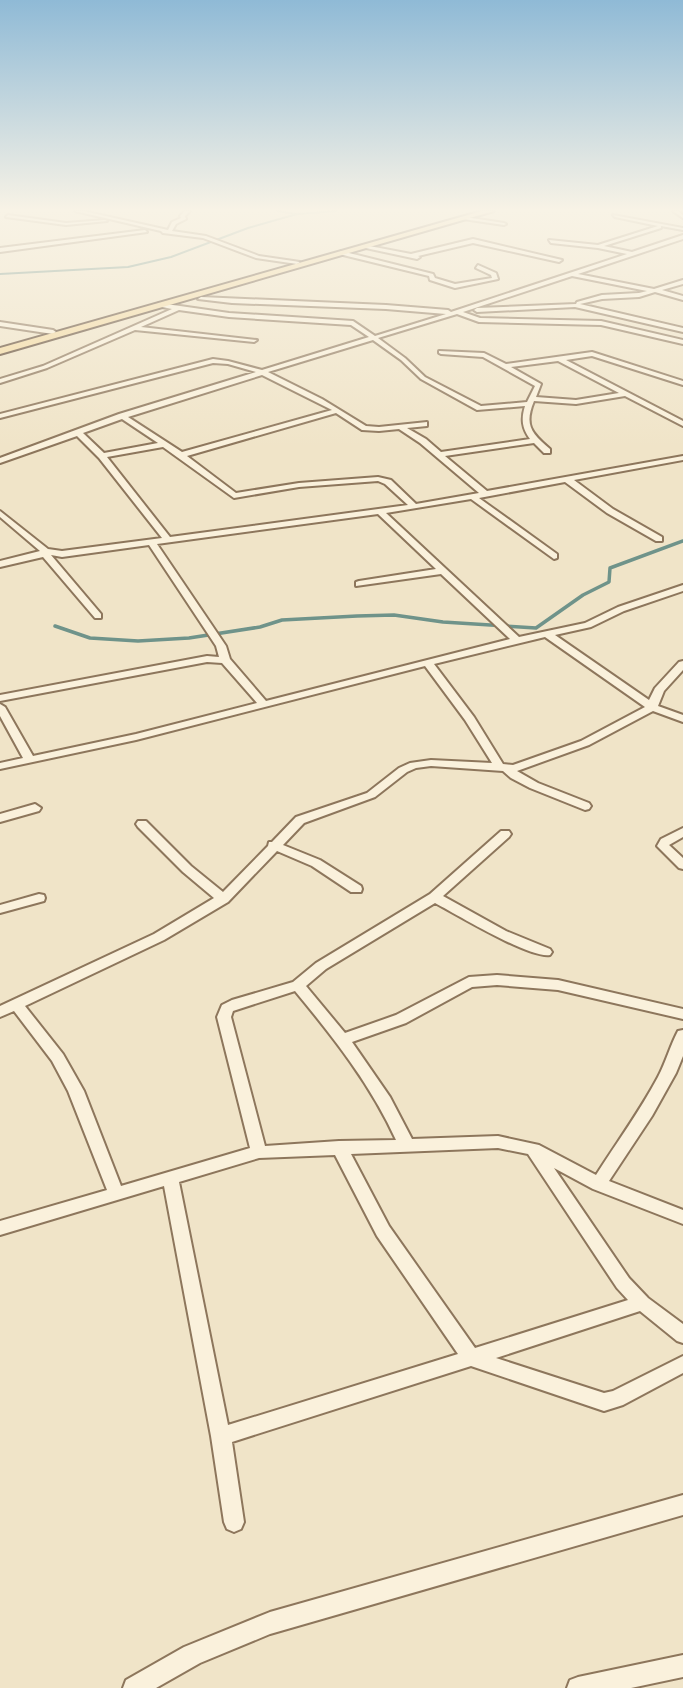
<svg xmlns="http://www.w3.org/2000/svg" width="683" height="1688" font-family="'Times New Roman',serif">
	<rect width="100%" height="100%" fill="#f0e4c8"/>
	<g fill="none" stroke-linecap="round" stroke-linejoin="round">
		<!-- stream-far1 -->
		<path stroke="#6f938a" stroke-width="2" d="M277,211L297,214L336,211
			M0,274L128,267L171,257L248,228L297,214"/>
		<!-- stream -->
		<path stroke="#6f938a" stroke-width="3.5" d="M55,626L90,638L138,641L189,638L260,627L282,620L357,616L394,615L443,622L536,628L583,595L609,582L610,568L683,541"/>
		<!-- street casing -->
		<g stroke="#8d765c" stroke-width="4">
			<path id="street" d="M75,211H83L168,230L172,222L181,218L180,216L185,211H190L185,216L186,219L176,224L172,231L206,236L259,256L300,262L297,264L256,258L203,238L163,233L161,231Z
				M673,211H678L683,215V218Z
				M8,215L66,223L105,220L107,221L66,225L6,217Z
				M613,215L683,228V230L661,226V228L604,246L632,252L683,235V239L578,274L654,289L683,280V284L662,290L683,296V300L655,292L639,297L602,299L580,304L683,328V332L575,307L477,312L474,310L477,308L576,304L577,302L602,295L639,293L647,291L572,276L463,312L480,318L601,321L683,340V344L601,325L479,322L457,314L378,338L405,358L425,377L481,406L527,402L535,386L483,357L441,354L439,353V351L484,353L506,364L592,352L683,381V385L592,356L566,360L683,421V426L625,396L576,404L534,401C524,425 531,433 550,449V453H544L534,443L445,456L487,491L683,456V460L574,480L613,509L662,537V541H656L607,513L565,482L479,498L557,554V558L554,559L471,499L386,513L519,637L585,623L618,607L683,585V591L624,611L591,627L555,635L649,700L655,688L679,662L683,661V670L664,691L658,706L683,715V722L653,711L589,745L517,771L538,783L589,803L591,806L589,809L585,810L530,788L511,778L503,771L431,766L416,768L407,772L375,797L304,823L283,845L320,860L361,886L362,889L361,892H351L312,866L277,851L228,902L164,940L25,1006L63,1054L84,1091L121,1186L250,1148L217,1017L222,1005L232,1000L293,982L316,963L430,894L501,831H509L511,834L509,837L443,896L506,931L550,949L552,952L550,955C530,959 456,914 435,903L326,969L306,986L345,1033L396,1015L469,977L497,975L558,980L683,1009V1019L558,990L497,985L472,987L406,1023L352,1042L390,1097L412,1139L498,1136L539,1145L596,1175C617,1142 640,1111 658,1077C666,1062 670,1046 678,1031L683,1030V1056L676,1073L652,1116L609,1181L683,1210V1224L593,1189L554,1168L629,1278L648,1298L683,1324V1343L677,1341L640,1311L496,1358L604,1393L613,1391L683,1356V1373L623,1405L604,1411L471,1366L232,1442L244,1522L241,1529L234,1532L227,1529L224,1522L211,1436L164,1186L0,1235V1221L107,1190L68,1091L52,1061L14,1011L0,1017V1006L154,934L214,898L183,872L138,827L136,824L138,821H146L191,866L223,892L268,846L269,842H272L296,817L367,793L399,768L410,763L431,760L492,763L465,720L425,666L136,740L0,769V763L23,758L0,716V704L5,707L33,756L136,734L257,703L222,663L207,662L0,701V695L207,656L219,657L216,646L149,545L62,557L51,555L101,614V618H95L43,557L0,567V561L40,551L0,517V511L48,549L62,551L162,538L99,458L77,436L0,463V458L119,414L256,372L228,364L213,363L0,418V414L213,359L228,361L262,370L369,337L351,325L229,317L179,310L141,327L257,340L254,342L135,330L47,368L0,383V379L43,366L172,309L157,306L159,303L229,313L353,321L375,336L446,314L386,309L232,303L198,299L201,297L386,305L448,310L451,312L627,254L598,248L551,243L549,240L598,245L658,226L615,217ZM373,340L401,360L421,379L477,410L525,406C521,419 522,428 530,439L441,452L426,439L407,428L427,426V422L379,427L366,426L322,399L268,372ZM558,361L619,393L576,400L536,397L541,384L511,367ZM262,375L332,410L182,452L128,417ZM336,413L362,430L379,431L399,429L420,443L479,493L416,504L391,480L378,477L299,483L236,493L187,456ZM122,419L158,443L104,453L83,433ZM163,447L234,498L299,487L378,481L385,484L408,505L170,537L107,457ZM378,514L436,569L359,581L356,582V586L441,574L510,639L266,701L230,659L226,646L157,544ZM545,637L645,707L581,741L513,765L503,764L474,717L434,664ZM295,991C334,1038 371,1085 396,1140L339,1141L265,1146L231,1017L233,1011ZM498,1148L528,1154L617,1288L628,1300L475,1348L389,1226L351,1154ZM335,1155L377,1236L458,1354L228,1425L179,1182L259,1158Z
				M465,217L504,223L506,224L504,225L463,219Z
				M145,230L147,232L0,252V248Z
				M473,239L562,260L559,262L473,243L418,256L420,257L417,259L361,247L364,245L411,254Z
				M341,251L433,274L435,278L455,284L492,278L491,275L476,268L478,265L496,273L498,279L455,288L430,280L429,276L339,254Z
				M0,322L53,330L56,332L53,334L0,326Z
				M35,804L41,808L39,811L0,822V814Z
				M683,828V837L669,845L683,858V869L679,868L657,846L661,839Z
				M39,894L44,895L45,898L44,901L0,913V905Z
				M683,1495V1515L270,1634L200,1663L156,1688H123L126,1680L184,1647L270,1612Z
				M683,1655V1677L631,1688H567L570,1680L578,1677Z"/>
		</g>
		<!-- primary casing -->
		<g stroke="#5b4430" stroke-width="4">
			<path id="primary" d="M482,211H494L0,354V348Z"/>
		</g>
		<!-- street -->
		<use href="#street" fill="#faf1dc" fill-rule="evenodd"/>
		<!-- primary -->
		<use href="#primary" fill="#f3d9a0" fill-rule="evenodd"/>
	</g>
	<!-- sky -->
	<linearGradient id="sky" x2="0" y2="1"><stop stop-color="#8fbad6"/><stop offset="0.47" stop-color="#f8f3e6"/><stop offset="1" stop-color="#f8f3e6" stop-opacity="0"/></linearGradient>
	<rect width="683" height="447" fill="url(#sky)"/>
</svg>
